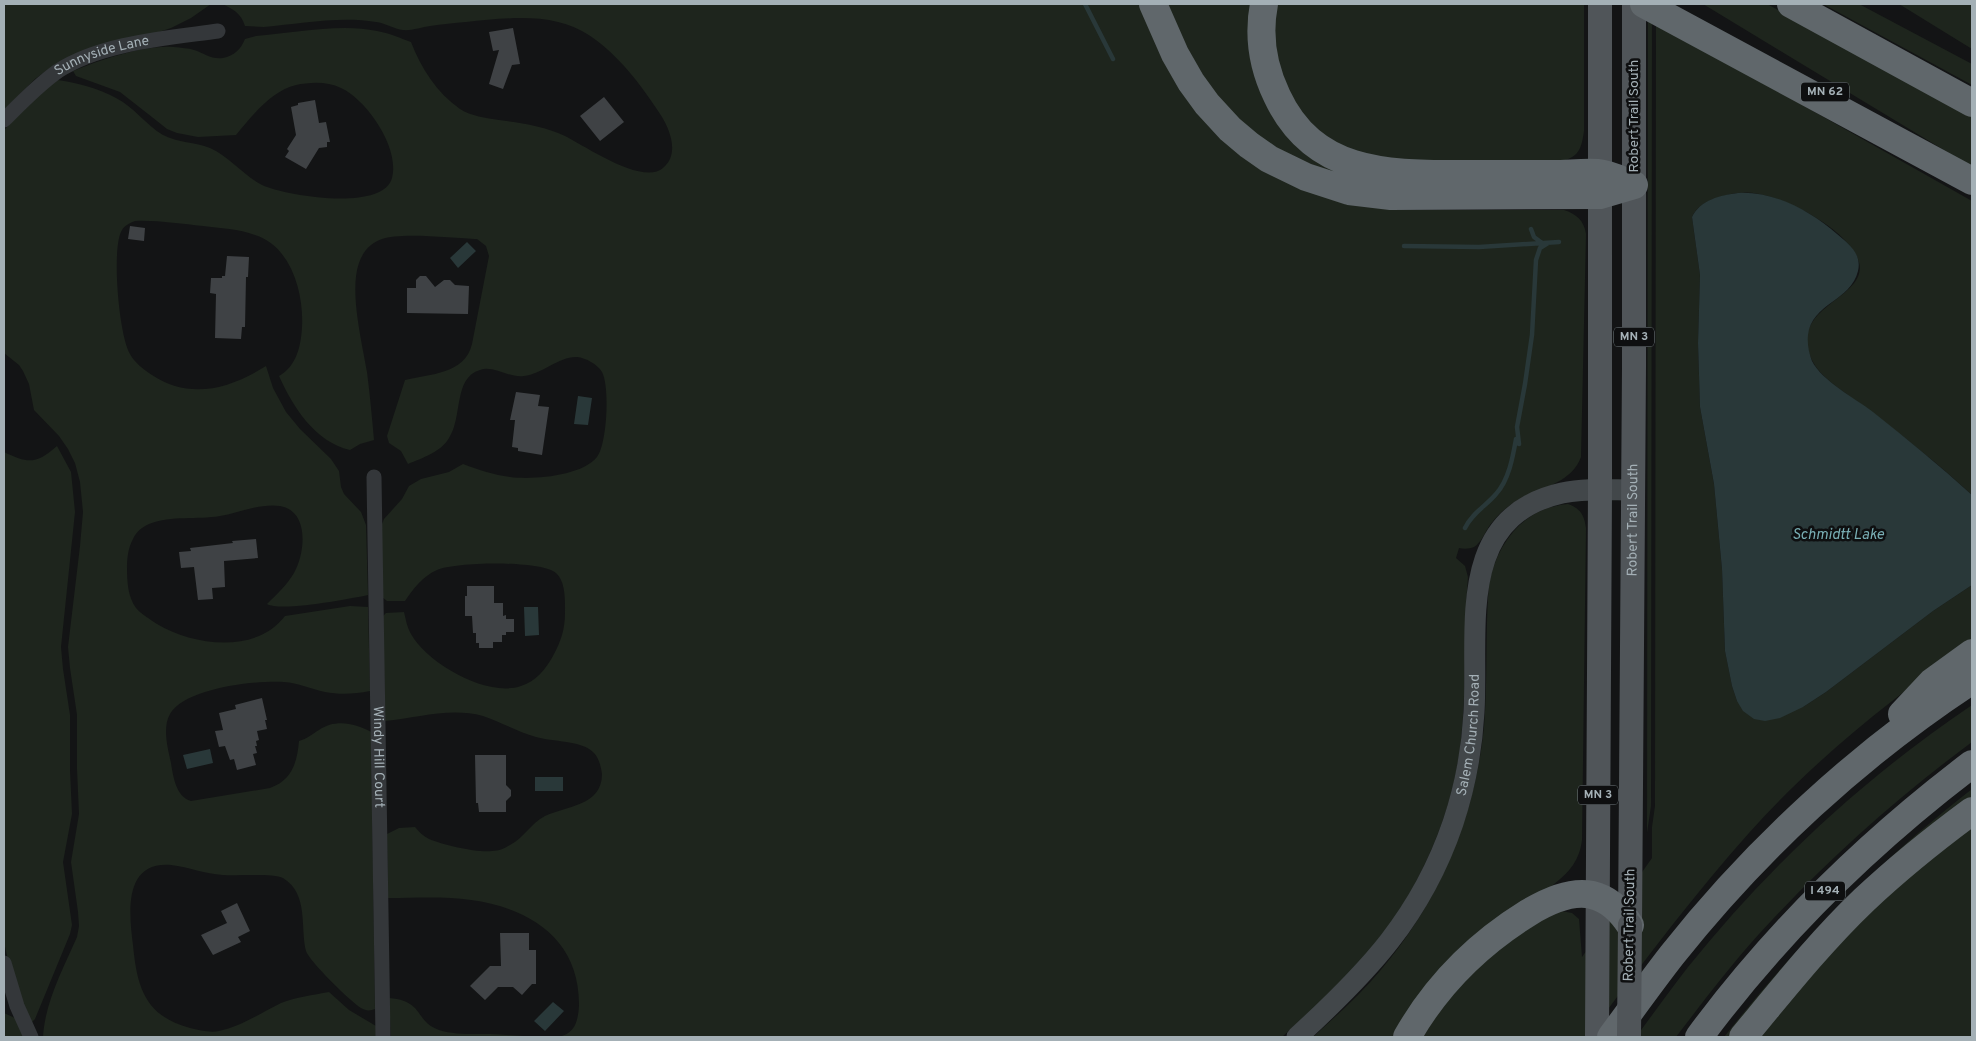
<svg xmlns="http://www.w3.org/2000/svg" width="1976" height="1041" font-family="Overpass,sans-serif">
	<rect width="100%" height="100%" fill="#131415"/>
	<!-- green -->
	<path fill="#1e251d" d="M4,4H211L191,18L171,28L50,68L35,79L4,110Z
		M222,4H1143L1210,120L1391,210H1564C1576,214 1584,220 1586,234L1581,457C1570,487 1532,488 1509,506C1502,511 1495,518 1490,525C1485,532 1481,543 1474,547C1469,549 1464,549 1459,548L1456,558L1465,566L1468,577C1463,631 1467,686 1461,740C1453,814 1421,885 1376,944C1349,978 1314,1008 1282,1037H558C575,1034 578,1021 579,1006C580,940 531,908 471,900C444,896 415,898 388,898L387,834L399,828L415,827C419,832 423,836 429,839C443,845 478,853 492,851C499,851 505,848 510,845C524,838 531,823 545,816C566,806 602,806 602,774C601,767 599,758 594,753C582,740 552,742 536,737C518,732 501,722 483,716C450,707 418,718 385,721L383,616L386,613L404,612C406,620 407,627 411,634C427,663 487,698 521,686C535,682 546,669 553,656C561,641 565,629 565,613C565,601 566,582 556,573C541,560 456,562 437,570C423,576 413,589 405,601H387L382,597V524L384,519L402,499L409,486L421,479L449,472L463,464C479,470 494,475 510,477C533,480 582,476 597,457C607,444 610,387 602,372C597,364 586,358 577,357C560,356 542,374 524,376C508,378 493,365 480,370C453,378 463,417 449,438C441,452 422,458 408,464L401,451L389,443L387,436L405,380C430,374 465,374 472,344L489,256L486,246L477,239C455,238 399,232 382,239C371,243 363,251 359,263C349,291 362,342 367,372C370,395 372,418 374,440L360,444L350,450C315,442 293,407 279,376C297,366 301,345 302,327C304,293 291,246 255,235C239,229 220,228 203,226C181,224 157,220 135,221C130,223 125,225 122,230C111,247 119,336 130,354C134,362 144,370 152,375C190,400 229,389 266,366L273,388L286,412L300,429L331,459L339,471L341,487L344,494L361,512L366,525L368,595C349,599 281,612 267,604C277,594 287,585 294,573C305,554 310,511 280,506C260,503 239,513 220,516C197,520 172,515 149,524C142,527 136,532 133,539C128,548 127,559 127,568C127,582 128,597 136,608C142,615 150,619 157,624C194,646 256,654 285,616L350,606L368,607L370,691C355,694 340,695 325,692C311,689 298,683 284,682C257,680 185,688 170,714C162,728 168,749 171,763C173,776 176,797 191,801L270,788C292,780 297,763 299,741C307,739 312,734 319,730C335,719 355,723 371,732L375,1009C370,1011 366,1011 361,1008C351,1002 309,961 306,951C300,927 309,894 283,878C274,873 236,876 223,875C205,874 189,867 171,865C123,861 129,914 133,945C137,987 145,1016 190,1028C199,1030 210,1033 219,1031C241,1026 261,1013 281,1003C296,997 313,995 329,992L349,1010L376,1026V1037H43C45,1002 63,969 77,937L79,926L78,912L71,862L79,814L77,769V715L70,668L68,647L80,546L83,512L80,482L75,463L68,449L59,436L34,410L29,384L23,371L19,365L4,353V130L41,93L58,80C78,83 98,88 116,98C134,107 146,125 163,135C178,143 195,142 210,148C230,157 243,175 262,185C286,196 383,212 392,178C400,148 367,100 341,88C327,81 310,82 296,85C271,91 252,116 236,135L198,137L177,133L167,129L157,121L120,92L76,76L73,71C99,60 146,44 174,47C181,48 188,48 194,50C204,53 212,60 223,58C234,56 241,49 245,39L256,36C293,33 341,23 377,31C389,33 400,38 411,42C421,68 437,93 460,109C471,116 486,118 499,120C521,123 544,126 565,136C585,146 643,186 663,168C679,155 671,132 662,117C639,81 602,31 558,22C529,15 496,19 466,22C454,23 442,24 430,26C422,27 411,31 403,30C394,29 385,23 376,22C339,16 300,24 264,27L245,26C241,13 233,9 222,4Z
		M1162,4H1256L1255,53L1360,184L1263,145L1206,88Z
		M1275,4H1584V131C1581,153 1577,158 1555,163L1372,160L1323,137L1291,101L1272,44Z
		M1648,4H1652L1651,806L1647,833Z
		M1656,4H1675V33L1972,201V495C1940,465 1905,438 1870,411C1853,397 1823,381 1813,362C1784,306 1869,300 1859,262C1850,231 1789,199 1759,194C1744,191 1729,193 1715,199C1705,202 1696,207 1692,217L1700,275L1698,343L1700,407L1714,484L1722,569L1725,651L1732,686L1737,701L1803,707L1826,692L1933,611L1972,585V642C1892,698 1814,760 1749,833C1691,898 1639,968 1587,1037H1414L1499,942L1561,911L1572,913L1579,919L1582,957L1652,858V827L1655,806Z
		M1703,4H1767L1972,115V167Z
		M1823,4H1859L1972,64V85Z
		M1899,4H1972V49Z
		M57,446L71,472L75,512L61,647L63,669L70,715V770L72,814L63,862L72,925L70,934L35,1019L30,1024L10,969L4,942V452C29,464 36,464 57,446Z
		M1568,504C1581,509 1584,515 1586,528L1582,840C1579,864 1566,875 1548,889L1396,1037H1313C1336,1016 1360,995 1380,971C1439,902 1475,817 1484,727C1488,679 1485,631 1489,583C1498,542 1523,508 1568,504Z
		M1972,705V742C1895,799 1824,863 1759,934C1729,967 1703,1002 1676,1037H1636C1653,1014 1670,990 1688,967C1769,866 1865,777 1972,705Z
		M1972,789V803L1735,1037H1724C1799,942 1876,864 1972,789Z
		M1972,819V1037H1752L1810,966Z
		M389,998C425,1001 414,1021 439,1030C455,1035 473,1034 490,1034C507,1035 524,1036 540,1037H391Z
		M4,1013L17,1019L25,1037H4Z"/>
	<!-- water -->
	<path fill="#293839" d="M1738,193C1775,191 1810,211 1837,234C1849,244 1862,254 1858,271C1851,301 1812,303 1808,335C1807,344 1809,353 1812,361C1822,381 1855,398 1873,412C1907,439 1940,466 1972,495V585L1933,611L1826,692L1803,707L1780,718L1765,721L1754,719L1743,711L1737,701L1732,686L1725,651L1722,569L1714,484L1700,407L1698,343L1700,275L1692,217C1700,200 1721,195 1738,193Z
		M467,242L476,251L458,268L450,258Z
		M578,396L592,398L588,425L574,424Z
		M524,607H538L539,635L525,636Z
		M210,749L213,763L187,769L183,755Z
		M535,777H563V791H535Z
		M553,1002L564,1011L545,1031L534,1021Z"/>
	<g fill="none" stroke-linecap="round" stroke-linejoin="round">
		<!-- stream -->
		<path stroke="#293839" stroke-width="4.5" d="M1085,4L1113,59
			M1531,229L1534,237L1542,243
			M1404,246L1479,247L1559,242
			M1519,444L1517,427L1525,384L1532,335L1536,260L1540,248L1548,243
			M1465,528C1472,513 1486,506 1496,494C1509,480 1513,456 1516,439"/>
	</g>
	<!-- building -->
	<path fill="#3f4245" d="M513,28L520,64L512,65L503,89L489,84L499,50L493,51L489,32Z
		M604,97L624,122L600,141L580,116Z
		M315,100L319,123L326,122L330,142H327V147L319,148L306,169L285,157L289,151L287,149L296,135L291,107L298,105V103Z
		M130,226L145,228L144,241L128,239Z
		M227,256L249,257L248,277H246L245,327H242L241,339L215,338L216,294L210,293L211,278H222V276H225Z
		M420,276H426L435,287L444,280H450L455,285L469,286L468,314L407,313V288H416V280Z
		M516,392L540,395L538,406L549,407L542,455L518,451V448L512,447L515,420H510Z
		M256,539L258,558L224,561L225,587L212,588L213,599L198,600L194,567L181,568L179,552L191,551L190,548L233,543L232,541Z
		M467,586H494V603H503V616L506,615V619H514V632H506V635H502V642H493V648H479V643H476V633H473L472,616H465V596H467Z
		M262,698L267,720H265L267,729L257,731L259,740L256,741L257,746H255L257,753L253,754L256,765L237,770L234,759L230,760L225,746L219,747L215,731L223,730L219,713L236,709L235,705Z
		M475,755H506V785L511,790V796L506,801V812H479L478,803H476Z
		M237,903L250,931L238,937L241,942L213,955L201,935L227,923L221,911Z
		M500,933H529V950H536V984H532L522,995L513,987H498L485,1000L470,986L490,966H501Z"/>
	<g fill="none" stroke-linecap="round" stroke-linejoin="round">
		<!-- street -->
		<g stroke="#34373a" stroke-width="15">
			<path id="s1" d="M4,120C21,103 38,85 58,71C101,43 168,38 218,31"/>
			<path id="s2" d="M374,477L383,1037"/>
			<path d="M4,963L17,1006L31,1037"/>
		</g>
		<!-- secondary -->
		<path stroke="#42474a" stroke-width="21" id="s3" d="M1297,1037C1368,972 1421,917 1453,823C1465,787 1472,750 1474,712C1479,630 1454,517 1562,493C1585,488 1610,490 1633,490"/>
		<!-- primary -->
		<g stroke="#505559" stroke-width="24">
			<path id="s4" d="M1630,925L1634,367V4"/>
			<path d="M1597,1037L1600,490V4"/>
		</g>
		<!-- highway -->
		<path stroke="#60676b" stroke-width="28" d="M1153,4L1175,54L1191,82L1207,104L1230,129L1249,145L1269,159L1306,177L1349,191L1391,196L1600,195L1634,185
			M1264,4C1258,35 1263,67 1277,96C1313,173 1384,174 1458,174C1490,174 1521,174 1553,174C1568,174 1583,172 1598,173C1610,174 1623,181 1634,185
			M1644,4L1972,181
			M1791,4L1972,103
			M1902,714L1932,682L1972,653
			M1407,1037C1436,986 1478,944 1528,913C1546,902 1570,890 1592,895C1609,899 1621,911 1630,925
			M1611,1037C1631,1010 1651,982 1672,955C1756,849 1859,754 1972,680
			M1699,1037C1776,933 1869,842 1972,764
			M1743,1037C1782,990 1820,942 1864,900C1898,868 1934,839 1972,811"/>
		<!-- primary-bridge -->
		<path stroke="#505559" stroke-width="24" d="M1629,1037L1630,925"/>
	</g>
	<g text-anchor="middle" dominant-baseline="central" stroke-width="5" stroke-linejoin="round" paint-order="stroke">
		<!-- shield labels -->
		<g fill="#0e0f10" stroke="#778084" stroke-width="1">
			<rect x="1801" y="82.5" width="48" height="19" rx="4"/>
			<rect x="1614" y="327.5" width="40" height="19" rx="4"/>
			<rect x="1578" y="785.5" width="40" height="19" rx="4"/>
			<rect x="1805" y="881.5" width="40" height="19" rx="4"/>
		</g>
		<g font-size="12" font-weight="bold" fill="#a4b0b6">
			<text x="1825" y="92">MN 62</text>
			<text x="1634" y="337">MN 3</text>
			<text x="1598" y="795">MN 3</text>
			<text x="1825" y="891">I 494</text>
		</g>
		<!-- street labels -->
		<g font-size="14" fill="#a4b0b6" stroke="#0e0f10">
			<text stroke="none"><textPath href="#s1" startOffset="120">Sunnyside Lane</textPath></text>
			<text transform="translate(1634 116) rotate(-90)">Robert Trail South</text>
			<text stroke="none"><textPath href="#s4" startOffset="405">Robert Trail South</textPath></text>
			<text stroke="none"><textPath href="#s3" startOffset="358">Salem Church Road</textPath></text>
			<text stroke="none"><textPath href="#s2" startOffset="280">Windy Hill Court</textPath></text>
			<text transform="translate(1630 925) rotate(-89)">Robert Trail South</text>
		</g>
		<!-- water labels -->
		<g font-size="15" font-style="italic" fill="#78adb3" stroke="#0e0f10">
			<text x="1838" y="535">Schmidtt Lake</text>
		</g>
	</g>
	<!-- border -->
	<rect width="1976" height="1041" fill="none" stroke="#a4b0b6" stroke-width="10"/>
</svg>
